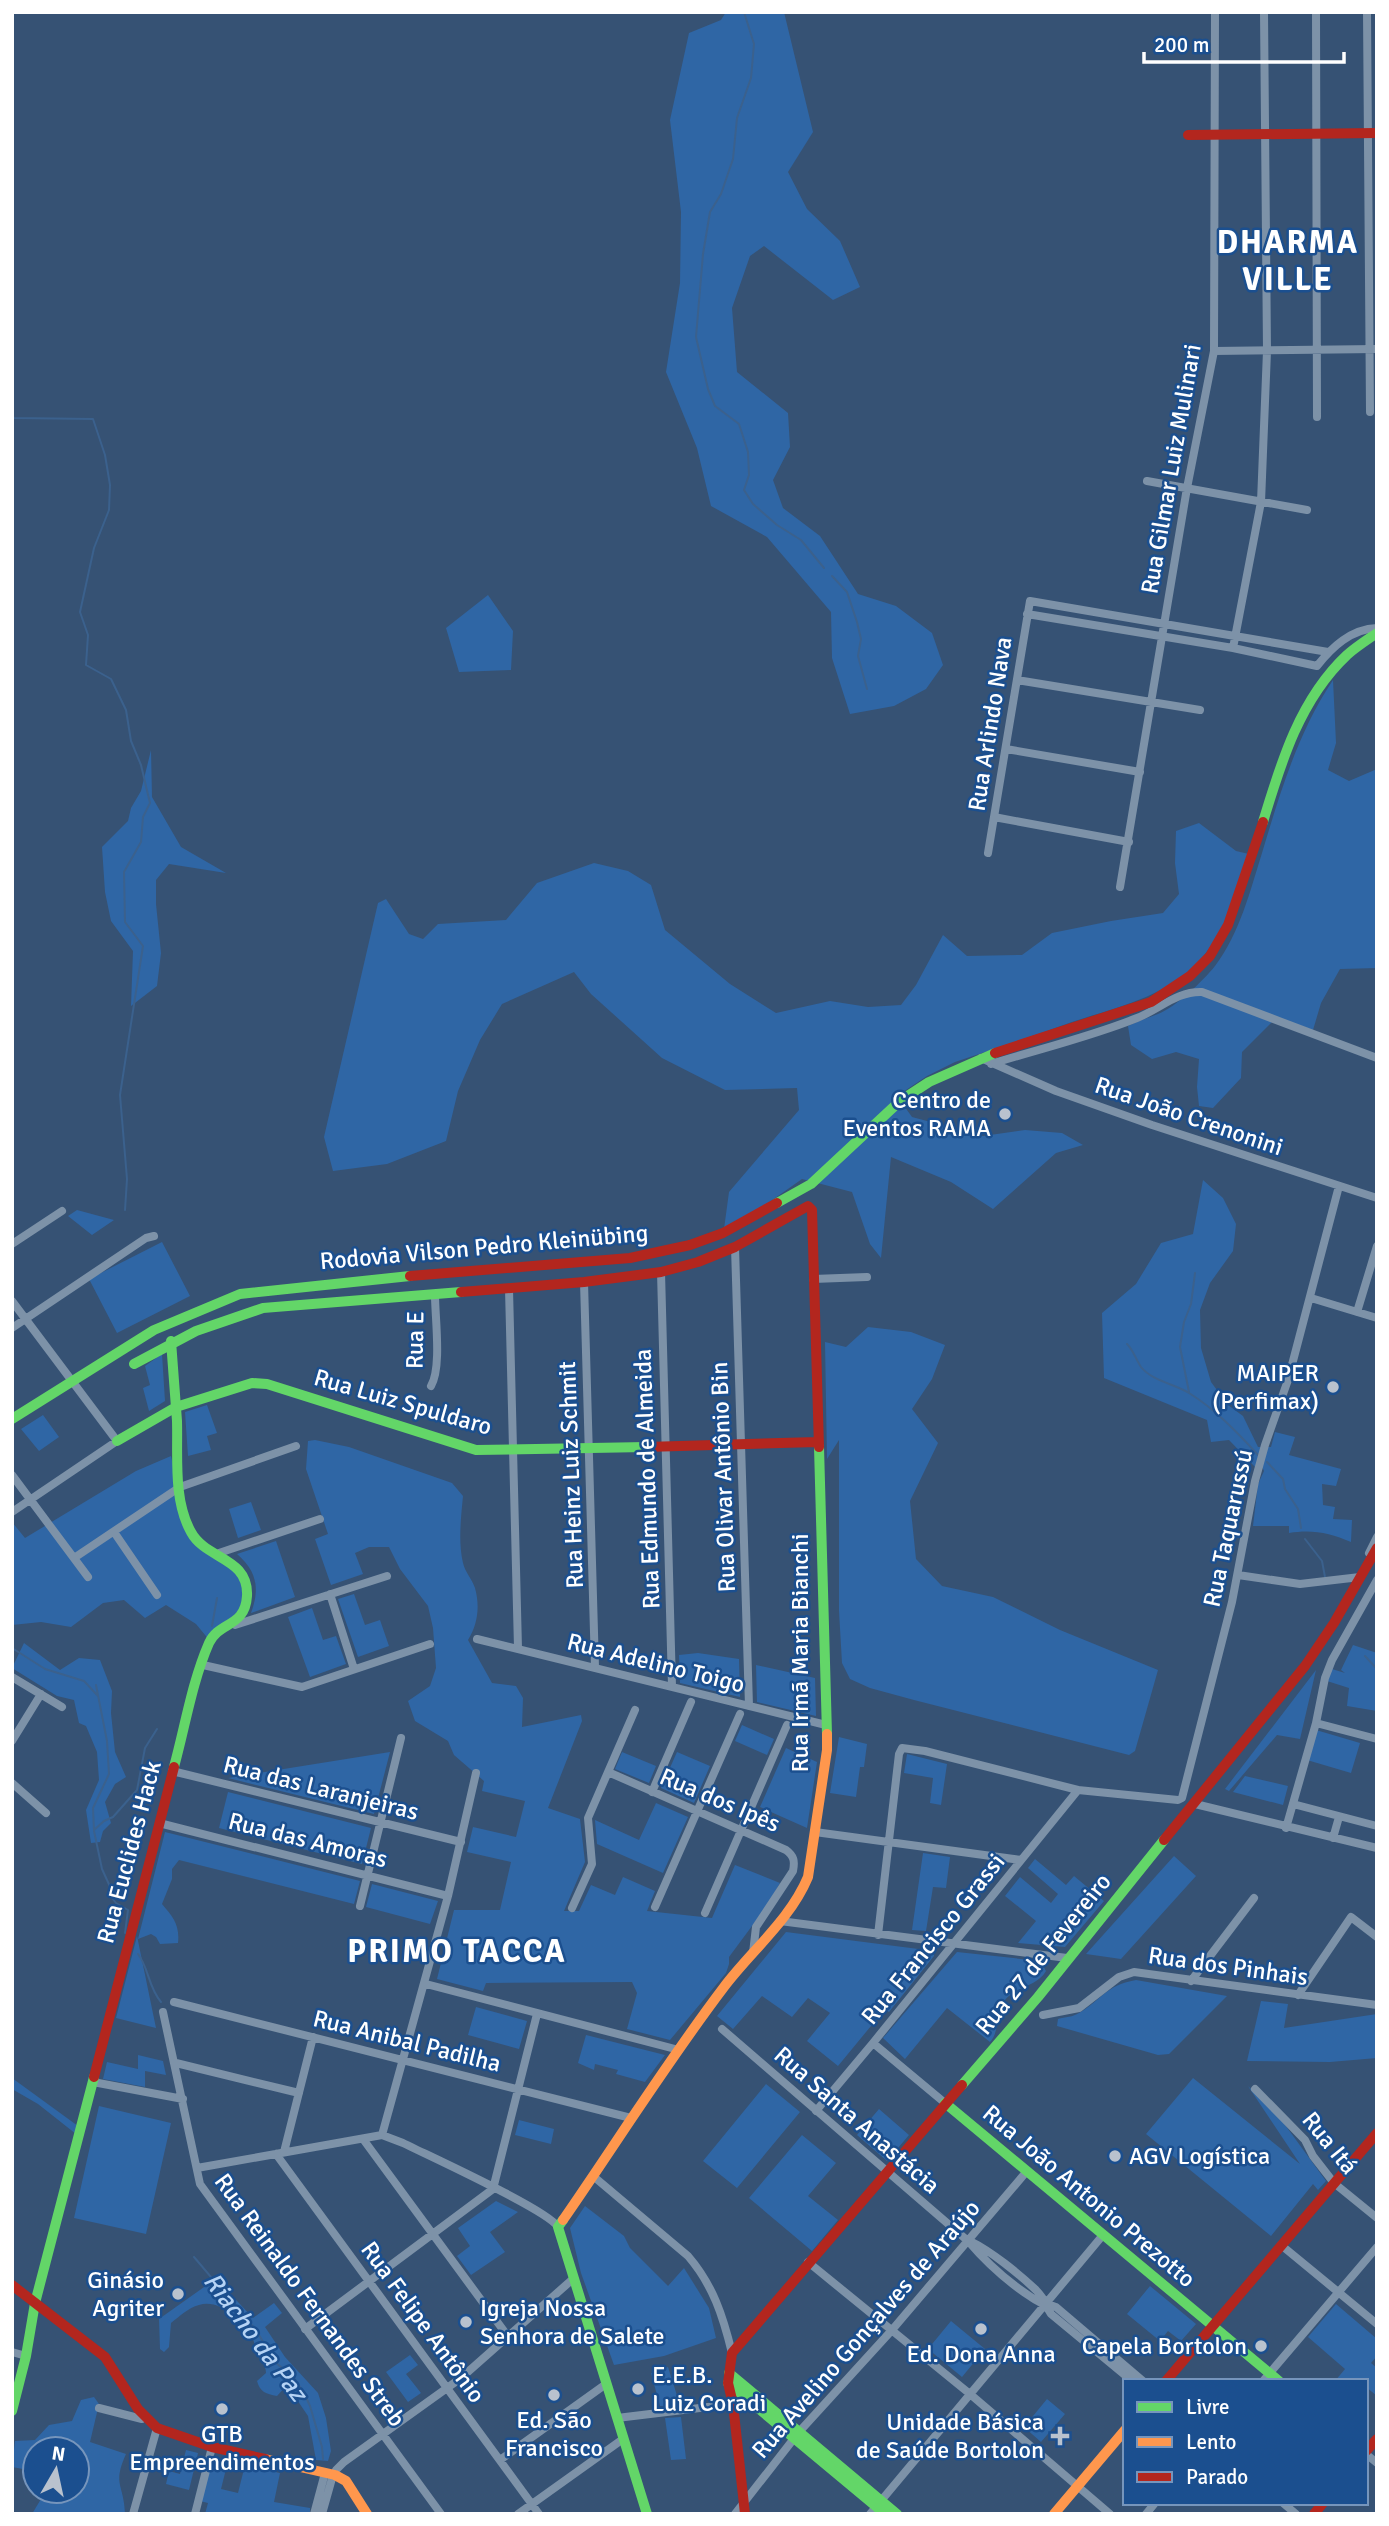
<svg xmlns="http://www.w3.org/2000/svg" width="1389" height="2526" font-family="Signika,sans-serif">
	<rect width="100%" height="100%" fill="#365274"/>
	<!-- green -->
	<path fill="#2f66a5" d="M726,12H784L813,132L788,172L807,209L840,241L860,287L833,300L764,246L750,256L732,308L737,372L788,413L790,447L773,480L783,508L820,536L858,594L896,606L932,633L943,665L926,689L894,706L850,714L832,658L831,612L767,537L711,506L697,448L666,372L680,283L681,212L670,120L689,33L721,20Z
		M488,595L513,631L511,670L459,672L446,628Z
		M1333,680L1336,743L1328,770L1349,781L1377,769V968L1340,969L1321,1003L1313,1030L1277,1017L1242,1052L1241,1078L1213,1108L1199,1106L1197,1087L1199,1059L1176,1052L1152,1059L1131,1045L1128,1026C1138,1021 1148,1018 1158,1014C1176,1007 1203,981 1215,966C1240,933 1250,891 1262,853C1280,793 1298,732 1333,680Z
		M151,750L152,797L181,847L226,873L169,864L156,880V904L161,953L157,986L131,1006L133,951L111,921L105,892L102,847L128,821L131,808L141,791Z
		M1199,823L1236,851L1249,854C1237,890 1227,930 1200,960C1167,997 1117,1007 1072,1022C1033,1036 994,1049 955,1062L927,1076L897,1096L912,1117L983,1136L1025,1130L1062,1133L1083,1145L1056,1153L993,1209L951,1182L891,1157L881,1258L870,1244L852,1192L802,1179L738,1224L724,1229L729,1192L799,1110L797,1088L725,1090L662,1058L591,994L574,972L502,1004L480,1040L458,1091L446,1141L387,1164L333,1171L324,1137L378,903L386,899L409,934L423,939L438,924L506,920L537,883L594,863L628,871L651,885L665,930L730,984L776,1013L830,1001L868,1007L901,1005L916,985L943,935L967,956L1022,955L1052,933L1111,921L1163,913L1179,894L1175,863L1176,831Z
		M1203,1180L1223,1198L1236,1224L1233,1251L1210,1283L1200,1310L1201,1348L1211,1382L1228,1405L1243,1416L1258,1447H1271L1275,1432L1295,1437L1289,1455L1341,1469L1336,1486L1322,1484L1323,1505L1335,1507L1333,1519L1352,1520L1351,1542C1330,1533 1312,1529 1289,1533V1526H1253L1258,1484L1264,1471L1260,1462L1256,1468L1229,1440L1211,1442L1207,1420L1104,1378L1102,1313L1136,1284L1161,1243L1193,1234Z
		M77,1210L114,1220L92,1235L68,1216Z
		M162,1242L190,1296L117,1333L89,1279Z
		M868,1327L911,1332L945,1345L932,1379L912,1409L938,1443L910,1501L916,1559L942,1586L993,1597L1060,1630L1158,1670L1135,1751L1129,1755L914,1700L870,1688L850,1679L842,1663L839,1611V1440L827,1459L825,1342L846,1347Z
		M162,1354L165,1401L149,1411L143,1388L150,1385L145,1366Z
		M207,1405L217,1433L207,1436L211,1450L188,1456L185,1412Z
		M43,1415L59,1437L39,1451L21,1429Z
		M315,1440L349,1447L452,1483L463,1496C461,1518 458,1542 463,1563C465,1572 472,1579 475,1588C480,1606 478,1624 468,1640L492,1683L516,1686L523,1698L522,1727L581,1715L582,1721L548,1808L580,1819L585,1862L564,1911H579L591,1885L615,1895L623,1877L655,1891L647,1911L712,1918L735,1865L780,1883L766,1907L729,1957V1964L726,1973L670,2040L627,2029L637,1993L632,1982L486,1983L483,1991L437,1979L454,1910H500L511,1862L467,1852L473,1827L516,1837L525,1801L482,1791L484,1781L454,1755L448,1741L415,1721L408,1701L430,1686L436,1668L433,1628L428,1606L400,1569L389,1547H369L355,1553L363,1574L331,1585L315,1539L328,1534L306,1469L308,1441Z
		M171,1456L189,1533L242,1577L243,1606L210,1641L196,1624L166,1605L145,1618L124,1600L103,1603L71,1627L41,1622L12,1625V1522L25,1538L136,1471Z
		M251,1502L261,1530L238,1538L229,1509Z
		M276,1541L295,1597L251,1613C260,1589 257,1571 237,1554Z
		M354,1594L365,1625L380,1620L389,1646L358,1657L338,1599Z
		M312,1608L323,1640L336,1636L346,1664L310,1677L288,1617Z
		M24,1643L60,1670L79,1658L100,1660L112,1691L111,1713L115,1752L126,1777L115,1784L105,1802L111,1823L103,1831L100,1842L91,1843L86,1810L99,1780L97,1752L86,1726L79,1723L74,1700L57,1696L12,1668Z
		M1353,1645L1377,1653V1711L1347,1706L1349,1688L1327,1681L1332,1669L1345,1673L1341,1670Z
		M698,1653L739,1659L740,1697L680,1683L679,1655Z
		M756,1665L815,1678L816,1716L757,1702Z
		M1316,1670L1300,1739L1277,1735L1229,1791L1225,1789Z
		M742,1725L774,1739L767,1755L735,1741Z
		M1316,1730L1360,1743L1351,1773L1307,1760Z
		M839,1737L867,1744L864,1767H860L856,1797L830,1793Z
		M786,1748L817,1762L807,1828L760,1807Z
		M390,1752L374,1814L228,1778Z
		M622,1752L656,1766L649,1783L615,1769Z
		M677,1752L710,1766L694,1803L661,1788Z
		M907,1754L947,1764L941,1805L930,1803L933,1778L904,1773Z
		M1245,1776L1288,1786L1283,1805L1233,1792Z
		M228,1792L371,1828L362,1864L219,1828Z
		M656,1803L688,1817L663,1873L597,1844L595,1820L639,1840Z
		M165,1832L360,1881L354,1904L179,1860L172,1869V1879L162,1904C173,1917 180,1925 178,1943L160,1944L156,1937L151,1934L138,1939Z
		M923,1853L950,1857L946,1888L933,1887L926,1931L912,1930Z
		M1174,1856L1196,1876L1121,1959L1086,1954Z
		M1035,1859L1066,1885L1074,1876L1104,1901L1065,1947L1018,1943L1036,1921L1005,1896L1020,1877L1051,1903L1058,1894L1028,1868Z
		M372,1884L438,1901L430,1924L366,1907Z
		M786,1932L934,1951V1956L889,2012L885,2009L838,2066L807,2041L830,2013L808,1998L792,2017L762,1996L733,2029L717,2016Z
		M137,1936L156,2028L116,2018Z
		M957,1952L1040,1961L1046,1971C1038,1986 1015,1987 1005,2000C994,2013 1001,2030 990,2042L947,2008L905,2059L883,2038Z
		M1136,1980L1227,1996L1169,2054L1158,2055L1057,2026L1058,2019C1065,2017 1073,2017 1079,2013C1103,1999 1104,1986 1136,1980Z
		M1261,2001L1288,2004L1284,2028L1377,2014V2058L1330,2062L1247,2061Z
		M476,2007L527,2021L519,2049L468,2035Z
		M586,2035L665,2055L645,2082L616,2074L618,2070L595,2064L594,2070L578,2063Z
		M138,2055L163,2061L166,2075L145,2071V2087L103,2079L107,2062L138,2069Z
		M12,2078L78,2126L76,2134L38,2104L12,2089Z
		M1193,2078L1300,2164L1248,2086L1280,2118L1326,2181L1318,2190L1313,2184L1271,2236L1146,2134Z
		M766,2084L800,2112L737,2188L703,2161Z
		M99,2106L171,2123L146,2234L74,2218Z
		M879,2109L909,2135L887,2161L857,2135Z
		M519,2120L554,2129L551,2144L515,2135Z
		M802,2135L836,2163L808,2196L838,2220L812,2251L749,2198Z
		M496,2201L518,2212L490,2232L505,2252L471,2275L457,2256L470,2246L458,2228Z
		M585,2206L624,2236L630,2248L668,2286L684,2268L709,2308L716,2338L664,2356L614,2365L581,2273L570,2228Z
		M214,2280L223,2286L253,2318L274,2303L282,2313L265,2327L285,2357L318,2393L326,2418L331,2451L328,2461L316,2460L308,2416L287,2385L277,2396C266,2394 260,2392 257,2381L266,2373C266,2364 260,2361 257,2353C255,2348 255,2343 252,2337C243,2321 219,2298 199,2305C188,2308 180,2316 171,2323L169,2347L164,2352L160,2349L159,2319Z
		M1150,2286L1196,2324L1181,2341L1168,2331L1160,2341L1127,2314Z
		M1336,2304L1377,2339V2356L1371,2363L1377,2368V2396L1366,2387V2381H1335L1345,2369L1308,2337Z
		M951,2321L985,2349L962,2377L928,2349Z
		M410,2355L418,2365L406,2374L421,2393L408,2402L386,2372Z
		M668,2367L680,2405L660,2406L651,2373Z
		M94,2397L99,2404L90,2442L126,2454C112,2485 124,2484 125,2514H32L41,2499L40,2491H77V2449H35V2478L23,2469L12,2467L15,2441L35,2440L49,2425L72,2421L81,2400Z
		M1047,2399L1065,2414L1041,2442L1024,2427Z
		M681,2417L686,2459L671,2460L665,2418Z
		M186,2450L198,2453L189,2490L166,2484L169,2471L180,2474Z
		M210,2465L226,2469L221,2489L238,2493L245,2465L280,2473L274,2502L310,2508V2514H205L208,2503L200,2501Z"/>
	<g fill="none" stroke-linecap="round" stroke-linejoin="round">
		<!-- stream -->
		<path stroke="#3b618d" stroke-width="2" d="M744,12L754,44L751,78L737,118L733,159L721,194L710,212L703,254L696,337L708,389L715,406L739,424L748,452L749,475L744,490L753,504L777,525L801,540L824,568
			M12,415L14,418L93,419L105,455L110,485L109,510L94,548L80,612L88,635L86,665L111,679L126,710L131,741L141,765L150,803L143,817L141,842L124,872L125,922L143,946L120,1095L127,1179L125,1210
			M832,576L847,592L857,622L861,639L858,656L867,689
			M1127,1344C1134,1351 1136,1360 1141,1367C1152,1381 1175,1384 1189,1393C1215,1409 1238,1433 1258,1455
			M1189,1392L1180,1347L1184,1322L1191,1304L1195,1273
			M1267,1462L1283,1479L1285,1489L1298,1509L1301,1528
			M1305,1539L1322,1561L1325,1577
			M212,1626L217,1598
			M12,1648L45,1669L84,1681L98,1696
			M1365,1656L1377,1669
			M96,1685L107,1741L109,1774L93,1808L94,1831L102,1869L112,1891V1898L116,1903L128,1910L125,1933
			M94,1830L104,1821L113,1817L137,1790L145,1748L157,1729
			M138,1954C149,1968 148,1987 161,2002
			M12,2082H13
			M194,2257L256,2330L275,2362L294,2378L304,2393L310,2406L322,2447L323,2459"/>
		<!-- street -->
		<path stroke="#7d92a8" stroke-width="8" d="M1316,12L1317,417
			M1367,12L1370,412
			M1214,351L1377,349
			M1147,481L1307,510
			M1027,614L1233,648L1317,666C1332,647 1351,629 1377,628
			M1233,648L1261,502L1267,351L1264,12
			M1017,680L1200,710
			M1006,749L1140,772
			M994,817L1129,842
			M988,853L1030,601L1328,652
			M1120,887L1187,488L1214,351L1215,12
			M981,1058L1056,1091L1152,1125L1377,1198
			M991,1064C1039,1049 1090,1037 1137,1018C1160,1009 1177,991 1202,992L1377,1058
			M12,1244L62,1211
			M735,1247L749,1706
			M661,1272L672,1686
			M813,1279L867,1277
			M584,1282L595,1667
			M509,1289L518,1648
			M1311,1298L1377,1318
			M12,1301L117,1441L12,1512
			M1357,1312L1377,1246
			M12,1328L146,1238L154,1236
			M431,1386C442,1367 435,1318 435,1295
			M12,1475L88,1577
			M114,1532L157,1595
			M219,1553L320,1519
			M1369,1553L1377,1537
			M74,1558L180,1487L296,1446
			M1238,1575L1300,1584L1360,1577
			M330,1594L354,1669
			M235,1625L387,1576
			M477,1639L826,1725
			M203,1665L302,1687L430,1644
			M12,1677L62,1707
			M1316,1723L1377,1739
			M12,1741L41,1694
			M172,1771L461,1842
			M608,1772L786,1850C794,1856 795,1861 793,1871L756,1927L753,1953
			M12,1783L46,1813
			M652,1792L691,1702
			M1195,1804L1377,1848
			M1293,1804L1377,1826
			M159,1823L448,1896
			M1286,1828L1316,1723L1325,1678L1332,1660L1377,1580
			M815,1832L1021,1860
			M1333,1838L1339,1817
			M360,1906L401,1738
			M655,1907L740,1714
			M572,1908L592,1864L588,1818L635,1710
			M705,1913L787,1725
			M780,1921L1067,1958
			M878,1935L899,1754L902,1748L925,1751L1078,1790L1178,1800L1182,1798L1232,1602L1255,1481L1265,1445L1288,1380L1339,1186
			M1191,1981L1254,1898
			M426,1984L679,2050
			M1298,1995L1351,1917L1377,1937
			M174,2002L631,2118
			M163,2012L200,2184L441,2514
			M1043,2015L1079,2008L1119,1977L1134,1972L1377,2005
			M722,2029L968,2241C985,2261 1008,2282 1031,2297C1041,2304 1044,2302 1051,2314L1132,2381
			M873,2043L945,2103
			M176,2063L299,2093
			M93,2082L183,2099
			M1255,2089L1305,2140L1313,2156L1334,2183L1377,2218
			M816,2111L873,2043L1078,1790
			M382,2135L448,1896L476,1773
			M363,2139L509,2338
			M284,2152L313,2037
			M276,2154L539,2514
			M197,2168L382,2135L403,2143C429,2156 548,2210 558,2227
			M593,2176L688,2256C713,2285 723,2316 732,2353
			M493,2189L537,2014
			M970,2241C991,2251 1019,2274 1036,2290C1045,2299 1042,2303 1056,2307L1143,2381
			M1281,2245L1377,2324
			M808,2262L970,2394L1110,2514
			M305,2329L493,2189
			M12,2352L26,2356
			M1263,2381L1377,2247
			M99,2408L142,2419L145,2416
			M617,2418L733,2404
			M1366,2454L1377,2463
			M500,2460L606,2384
			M335,2475L336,2470L344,2462L461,2378L574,2278
			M1283,2503L1296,2514
			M133,2514L157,2428
			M195,2514L212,2447
			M314,2514L325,2473
			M322,2514L333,2475
			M518,2514L623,2439
			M735,2514L799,2432L892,2330L1027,2171
			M870,2514L1103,2235
			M1146,2514L1155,2503"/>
		<!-- fast -->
		<path stroke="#63d668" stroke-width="10" d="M1263,822C1281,762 1300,699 1347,655C1356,647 1367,640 1377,633
			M777,1203L811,1184L900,1101L929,1082L995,1053
			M171,1341C173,1368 175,1394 177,1421C178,1456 173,1500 191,1532C206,1560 249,1557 247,1596C245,1628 219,1621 209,1643C192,1682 185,1727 174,1767
			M134,1364L196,1331L263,1308L461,1292
			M12,1419L154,1330L240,1294L410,1276
			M117,1441L176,1407L252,1383L267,1384L476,1450L646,1447
			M819,1447L827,1734
			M962,2085L1038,1997L1164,1840
			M945,2103L1279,2381
			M563,2220L558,2227L647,2514
			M729,2373L897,2514
			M728,2383L885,2514
			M12,2411L26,2356L35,2303L94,2077"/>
		<!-- slow -->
		<path stroke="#ff974d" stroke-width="10" d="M563,2220C617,2142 667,2062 724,1987C752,1950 790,1920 808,1877L827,1750V1734
			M265,2459L335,2475L346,2481L367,2514
			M1054,2514L1125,2430"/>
		<!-- jam -->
		<path stroke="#b3261e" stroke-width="10" d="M1188,135L1377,133
			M995,1053L1151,1002L1190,976L1210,956L1228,925L1263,822
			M410,1276L630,1258L690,1245L723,1233L777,1203
			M461,1292L584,1282L661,1272L698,1262L735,1247L808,1206L812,1210L819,1447
			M646,1447L817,1442
			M1164,1840L1305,1666L1334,1623L1377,1548
			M94,2077L174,1767
			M12,2285L105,2357L138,2409L157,2428L212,2447L265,2459
			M1166,2381L1377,2133
			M1366,2451L1377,2439
			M745,2514L733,2404L728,2383L732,2353L962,2085
			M1314,2514L1323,2503"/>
	</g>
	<!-- markers -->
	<g fill="#b9c2ce" stroke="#1b4f8f" stroke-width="2.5">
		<circle cx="1005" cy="1114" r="7"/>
		<circle cx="1333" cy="1387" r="7"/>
		<circle cx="1115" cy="2156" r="7"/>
		<circle cx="178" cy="2294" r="7"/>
		<circle cx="466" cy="2322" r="7"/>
		<circle cx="981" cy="2329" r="7"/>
		<circle cx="1261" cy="2346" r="7"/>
		<circle cx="638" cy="2389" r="7"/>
		<circle cx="554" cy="2395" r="7"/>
		<circle cx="222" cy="2409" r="7"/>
		<path d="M1056.5 2425.5h7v7h7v7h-7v7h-7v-7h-7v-7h7z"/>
	</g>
	<g text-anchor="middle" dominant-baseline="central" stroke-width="5" stroke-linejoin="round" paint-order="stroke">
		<!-- street labels -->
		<g font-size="24" fill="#fff" stroke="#1b4f8f">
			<text transform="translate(1171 469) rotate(-80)">Rua Gilmar Luiz Mulinari</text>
			<text transform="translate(990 724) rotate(-81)">Rua Arlindo Nava</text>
			<text transform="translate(1189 1116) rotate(19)">Rua João Crenonini</text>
			<text transform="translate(484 1247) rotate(-5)">Rodovia Vilson Pedro Kleinübing</text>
			<text transform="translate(415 1340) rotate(-89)">Rua E</text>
			<text transform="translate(403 1402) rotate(16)">Rua Luiz Spuldaro</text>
			<text transform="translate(571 1475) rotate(-92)">Rua Heinz Luiz Schmit</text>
			<text transform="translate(723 1477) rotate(-92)">Rua Olivar Antônio Bin</text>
			<text transform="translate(647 1479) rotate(-92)">Rua Edmundo de Almeida</text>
			<text transform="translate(1228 1528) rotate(-78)">Rua Taquarussú</text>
			<text transform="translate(800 1653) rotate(-90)">Rua Irmã Maria Bianchi</text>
			<text transform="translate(656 1663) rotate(14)">Rua Adelino Toigo</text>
			<text transform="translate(321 1788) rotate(14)">Rua das Laranjeiras</text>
			<text transform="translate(720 1800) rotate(23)">Rua dos Ipês</text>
			<text transform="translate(308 1840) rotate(14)">Rua das Amoras</text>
			<text transform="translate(129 1852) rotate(-75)">Rua Euclides Hack</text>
			<text transform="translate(933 1939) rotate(-51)">Rua Francisco Grassi</text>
			<text transform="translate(1043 1954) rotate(-51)">Rua 27 de Fevereiro</text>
			<text transform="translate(1228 1966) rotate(8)">Rua dos Pinhais</text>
			<text transform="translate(407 2041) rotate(14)">Rua Anibal Padilha</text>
			<text transform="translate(857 2120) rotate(41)">Rua Santa Anastácia</text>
			<text transform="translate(1330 2143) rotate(51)">Rua Itá</text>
			<text transform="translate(1089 2196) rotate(40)">Rua João Antonio Prezotto</text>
			<text transform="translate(310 2300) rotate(54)">Rua Reinaldo Fernandes Streb</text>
			<text transform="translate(423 2322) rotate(54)">Rua Felipe Antônio</text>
			<text transform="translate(866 2329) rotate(-49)">Rua Avelino Gonçalves de Araújo</text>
		</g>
		<!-- poi labels -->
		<g font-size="24" fill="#fff" stroke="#1b4f8f" text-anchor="end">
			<text x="991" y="1100">Centro de<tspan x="991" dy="28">Eventos RAMA</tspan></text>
			<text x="1319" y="1373">MAIPER<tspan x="1319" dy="28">(Perfimax)</tspan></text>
			<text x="1129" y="2156" text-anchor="start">AGV Logística</text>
			<text x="164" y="2280">Ginásio<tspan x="164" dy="28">Agriter</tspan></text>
			<text x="480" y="2308" text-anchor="start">Igreja Nossa<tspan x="480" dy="28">Senhora de Salete</tspan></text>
			<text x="1247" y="2346">Capela Bortolon</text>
			<text x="981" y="2354" text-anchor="middle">Ed. Dona Anna</text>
			<text x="652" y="2375" text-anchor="start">E.E.B.<tspan x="652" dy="28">Luiz Coradi</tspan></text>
			<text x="554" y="2420" text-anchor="middle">Ed. São<tspan x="554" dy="28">Francisco</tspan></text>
			<text x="1044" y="2422">Unidade Básica<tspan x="1044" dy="28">de Saúde Bortolon</tspan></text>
			<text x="222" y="2434" text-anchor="middle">GTB<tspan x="222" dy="28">Empreendimentos</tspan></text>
		</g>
		<!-- water labels -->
		<g font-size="26" font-style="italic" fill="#b5d3f5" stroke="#1b4f8f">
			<text transform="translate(255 2337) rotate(53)">Riacho da Paz</text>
		</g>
		<!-- district labels -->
		<g font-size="32" font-weight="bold" letter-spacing="2" fill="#fff" stroke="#1b4f8f">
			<text x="1288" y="242">DHARMA<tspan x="1288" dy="37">VILLE</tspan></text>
			<text x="457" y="1951">PRIMO TACCA</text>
		</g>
	</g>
	<!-- border -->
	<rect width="1389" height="2526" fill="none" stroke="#ffffff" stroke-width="28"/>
	<!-- legend -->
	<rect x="1123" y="2379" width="245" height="126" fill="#1b4f8f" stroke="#7695bc" stroke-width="2"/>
	<rect x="1137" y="2402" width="35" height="10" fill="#63d668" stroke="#7695bc" stroke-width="2"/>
	<text x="1186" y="2414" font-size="21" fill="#ffffff">Livre</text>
	<rect x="1137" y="2437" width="35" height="10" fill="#ff974d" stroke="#7695bc" stroke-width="2"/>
	<text x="1186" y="2449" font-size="21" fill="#ffffff">Lento</text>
	<rect x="1137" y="2472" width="35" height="10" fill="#b3261e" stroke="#7695bc" stroke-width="2"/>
	<text x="1186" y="2484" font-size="21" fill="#ffffff">Parado</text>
	<!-- north arrow -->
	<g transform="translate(56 2470) rotate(9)"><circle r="33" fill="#1b4f8f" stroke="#7695bc" stroke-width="2"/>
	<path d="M0-5L12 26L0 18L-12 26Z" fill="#b9c2ce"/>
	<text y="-10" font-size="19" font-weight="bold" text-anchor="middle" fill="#ffffff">N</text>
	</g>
	<!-- scale -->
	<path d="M1144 52v10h200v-10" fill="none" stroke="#ffffff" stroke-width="3.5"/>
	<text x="1154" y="52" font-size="21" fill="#ffffff" stroke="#1b4f8f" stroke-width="5" paint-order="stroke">200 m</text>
</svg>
